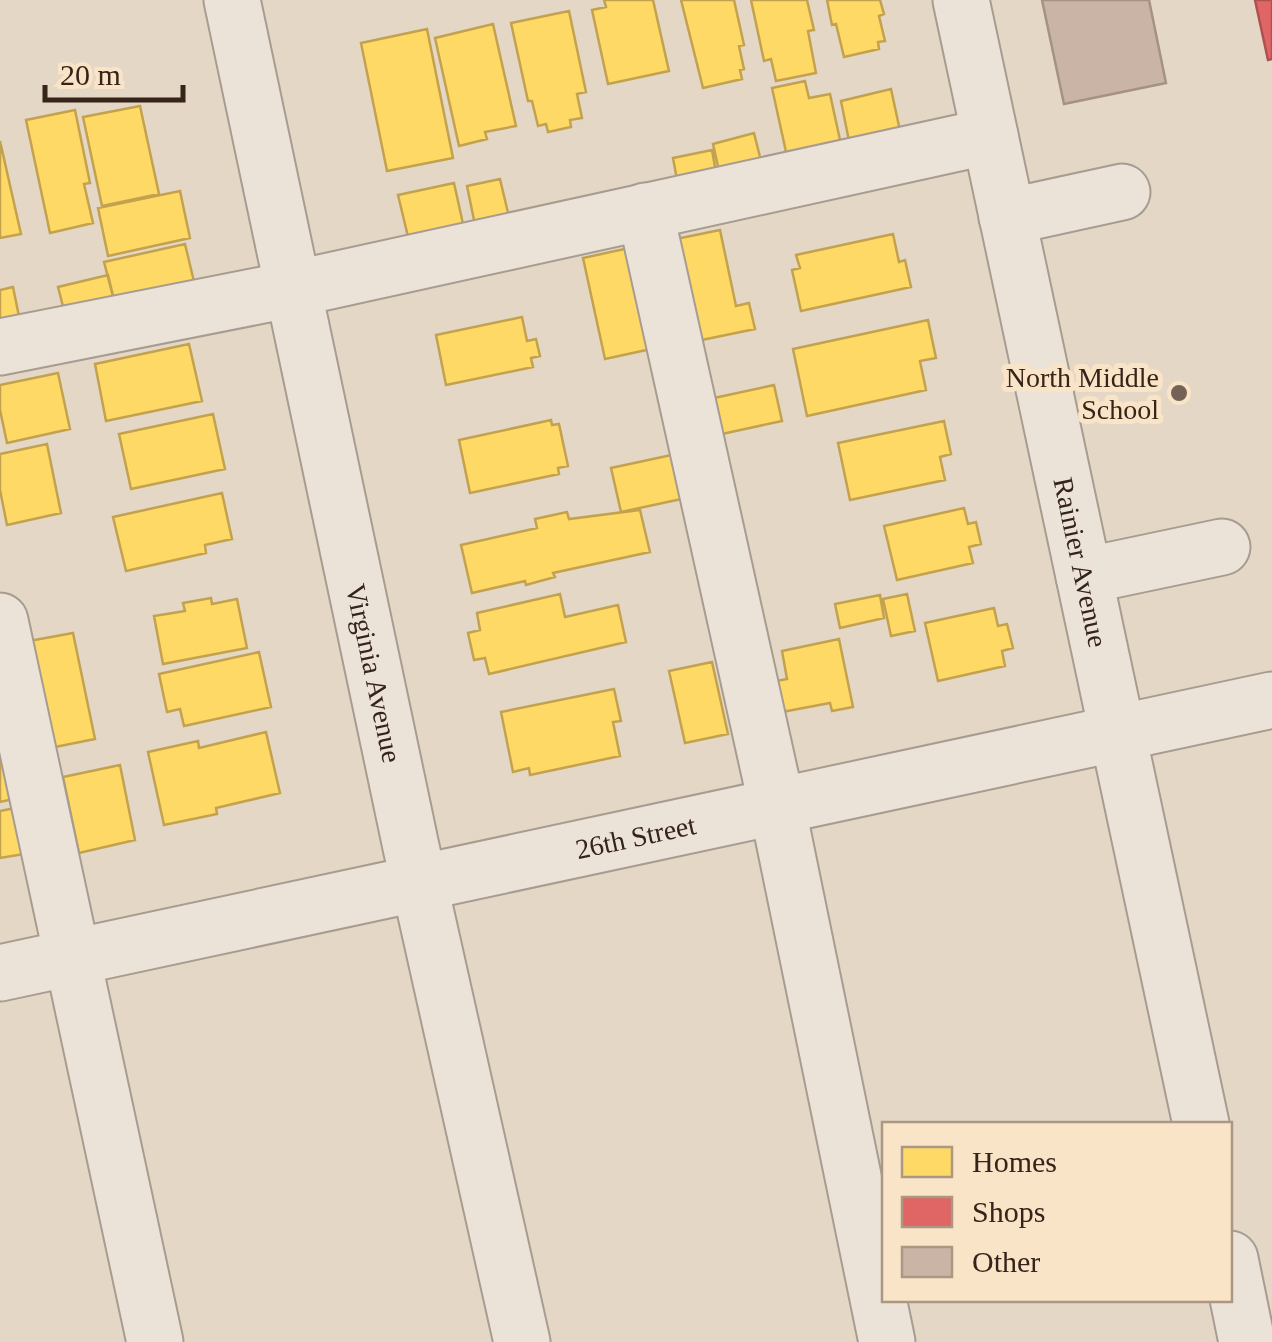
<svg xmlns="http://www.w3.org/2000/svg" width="1272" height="1342" font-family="'Times New Roman',serif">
	<rect width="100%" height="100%" fill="#e5d7c5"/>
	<!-- homes -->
	<path fill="#ffd966" stroke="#c3a24f" stroke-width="2.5" d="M604,0H653L669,71L608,84L592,10L606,7Z
		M681,0H734L744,45L739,46L744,69L740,70L742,79L703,88Z
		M751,0H807L814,30L808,31L816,73L776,81L771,59L764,61Z
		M827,0H880L884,14L879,16L885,41L878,42L879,49L844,57L836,24L832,25Z
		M569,11L586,92L577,94L582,118L570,120L571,127L548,132L546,124L538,126L532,101H528L511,23Z
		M493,24L516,126L485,132L487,139L459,146L435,38Z
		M427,29L453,158L387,171L361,43Z
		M805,81L809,98L830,94L842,149L788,161L772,88Z
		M891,89L902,140L851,151L841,101Z
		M140,106L159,194L102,206L83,117Z
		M75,110L90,183L84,184L93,223L50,233L26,120Z
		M754,133L763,169L721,180L713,144Z
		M0,141L21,234L0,238Z
		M712,150L717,178L678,185L673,158Z
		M500,179L509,217L475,225L467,186Z
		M454,183L465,233L410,245L398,195Z
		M180,191L190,238L108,256L98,208Z
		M720,230L736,306L749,303L755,329L697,341L676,239Z
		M893,234L899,262L905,260L911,287L801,311L792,270L800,268L796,255Z
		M185,244L196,290L116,308L104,262Z
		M629,248L651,349L605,359L583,258Z
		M108,275L116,308L66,318L58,287Z
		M13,287L21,326L0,331V290Z
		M522,317L527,341L536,339L540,356L531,358L533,367L446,385L436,335Z
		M928,320L936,358L920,361L926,390L807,416L793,349Z
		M189,344L202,401L106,421L95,364Z
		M58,373L70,429L7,443L0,410V385Z
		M774,385L782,421L722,434L714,398Z
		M213,414L225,469L131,489L119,434Z
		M551,420L552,425L559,424L568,466L558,468L559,474L470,493L459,440Z
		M944,421L951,454L940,457L945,480L850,500L838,443Z
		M47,444L61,513L7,525L0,490V454Z
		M676,454L686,498L621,512L611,468Z
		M222,493L232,539L205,545L206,553L126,571L113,517Z
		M964,508L968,524L976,522L981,544L969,547L973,563L897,580L884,526Z
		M640,510L650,552L553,573L555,577L526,585L525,581L472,593L461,545L537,528L535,519L567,512L569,519Z
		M560,594L565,617L618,605L626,642L489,674L485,658L474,660L468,633L480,630L477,613Z
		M907,594L915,631L891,636L883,599Z
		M880,595L884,618L840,628L835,604Z
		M211,598L212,604L237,599L247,648L163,664L154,616L185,611L183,603Z
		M994,608L998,626L1007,624L1013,648L1002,651L1005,666L938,681L925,623Z
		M73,633L95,739L50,748L29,641Z
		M839,639L853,707L832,711L830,703L782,712L776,681L787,679L782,651Z
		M259,652L271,707L184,726L180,709L167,712L159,674Z
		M712,662L728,734L685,743L669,671Z
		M614,689L621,721L613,722L620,756L530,775L529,768L513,772L501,712Z
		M266,732L280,793L216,808L217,814L164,825L148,752L198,741L199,748Z
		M5,759L13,799L0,802V760Z
		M120,765L135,840L79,853L63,777Z
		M15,808L24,854L0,858V811Z"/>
	<!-- shops -->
	<path fill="#e06666" stroke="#ad524f" stroke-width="2.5" d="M1255,0H1272V59L1268,60Z"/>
	<!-- building -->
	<path fill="#c9b4a6" stroke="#a49285" stroke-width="2.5" d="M1042,0H1149L1166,83L1064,104Z"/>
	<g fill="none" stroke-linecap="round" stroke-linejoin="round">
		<!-- minor casing -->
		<g stroke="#a89c90" stroke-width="59">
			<g id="minor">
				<path id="s1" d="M232,0L411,847L522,1342"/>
				<path id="s2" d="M961,0L1201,1124"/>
				<path d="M645,211L777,806L887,1342"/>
				<path d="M1007,217L1122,192"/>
				<path d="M0,347L293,289L990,136"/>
				<path d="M1084,576L1222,547"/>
				<path d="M0,621L155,1342"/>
				<path id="s3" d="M0,973L1272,700"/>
				<path d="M1230,1259L1247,1342"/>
			</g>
		</g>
		<!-- minor -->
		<use href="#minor" stroke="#ebe3d8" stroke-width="55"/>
	</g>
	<!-- markers -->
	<circle fill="#736255" stroke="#f9e4c8" stroke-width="4" cx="1179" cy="393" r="10"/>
	<g text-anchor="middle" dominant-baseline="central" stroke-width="10" stroke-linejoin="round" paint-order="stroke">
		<!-- poi labels -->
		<g font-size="28" fill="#362319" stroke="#f9e4c8" text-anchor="end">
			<text x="1159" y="377">North Middle<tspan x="1159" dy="32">School</tspan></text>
		</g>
		<!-- street labels -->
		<g font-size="28" fill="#362319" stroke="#f9e4c8">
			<text stroke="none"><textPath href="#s2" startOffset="575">Rainier Avenue</textPath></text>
			<text stroke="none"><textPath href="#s1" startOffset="688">Virginia Avenue</textPath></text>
			<text stroke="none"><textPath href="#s3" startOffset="650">26th Street</textPath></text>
		</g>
	</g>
	<!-- legend -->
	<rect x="882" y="1122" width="350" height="180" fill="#f9e4c8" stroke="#ab9782" stroke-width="2.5"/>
	<rect x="902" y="1147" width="50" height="30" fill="#ffd966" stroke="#ab9782" stroke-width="2.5"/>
	<text x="972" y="1172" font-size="30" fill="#362319">Homes</text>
	<rect x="902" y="1197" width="50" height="30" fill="#e06666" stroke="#ab9782" stroke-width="2.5"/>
	<text x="972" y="1222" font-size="30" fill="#362319">Shops</text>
	<rect x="902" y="1247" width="50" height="30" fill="#c9b4a6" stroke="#ab9782" stroke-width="2.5"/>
	<text x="972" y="1272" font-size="30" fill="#362319">Other</text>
	<!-- scale -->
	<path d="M45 85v15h138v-15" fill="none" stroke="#362319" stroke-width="5"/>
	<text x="60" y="85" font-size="30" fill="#362319" stroke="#f9e4c8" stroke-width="8" paint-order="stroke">20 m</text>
</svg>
